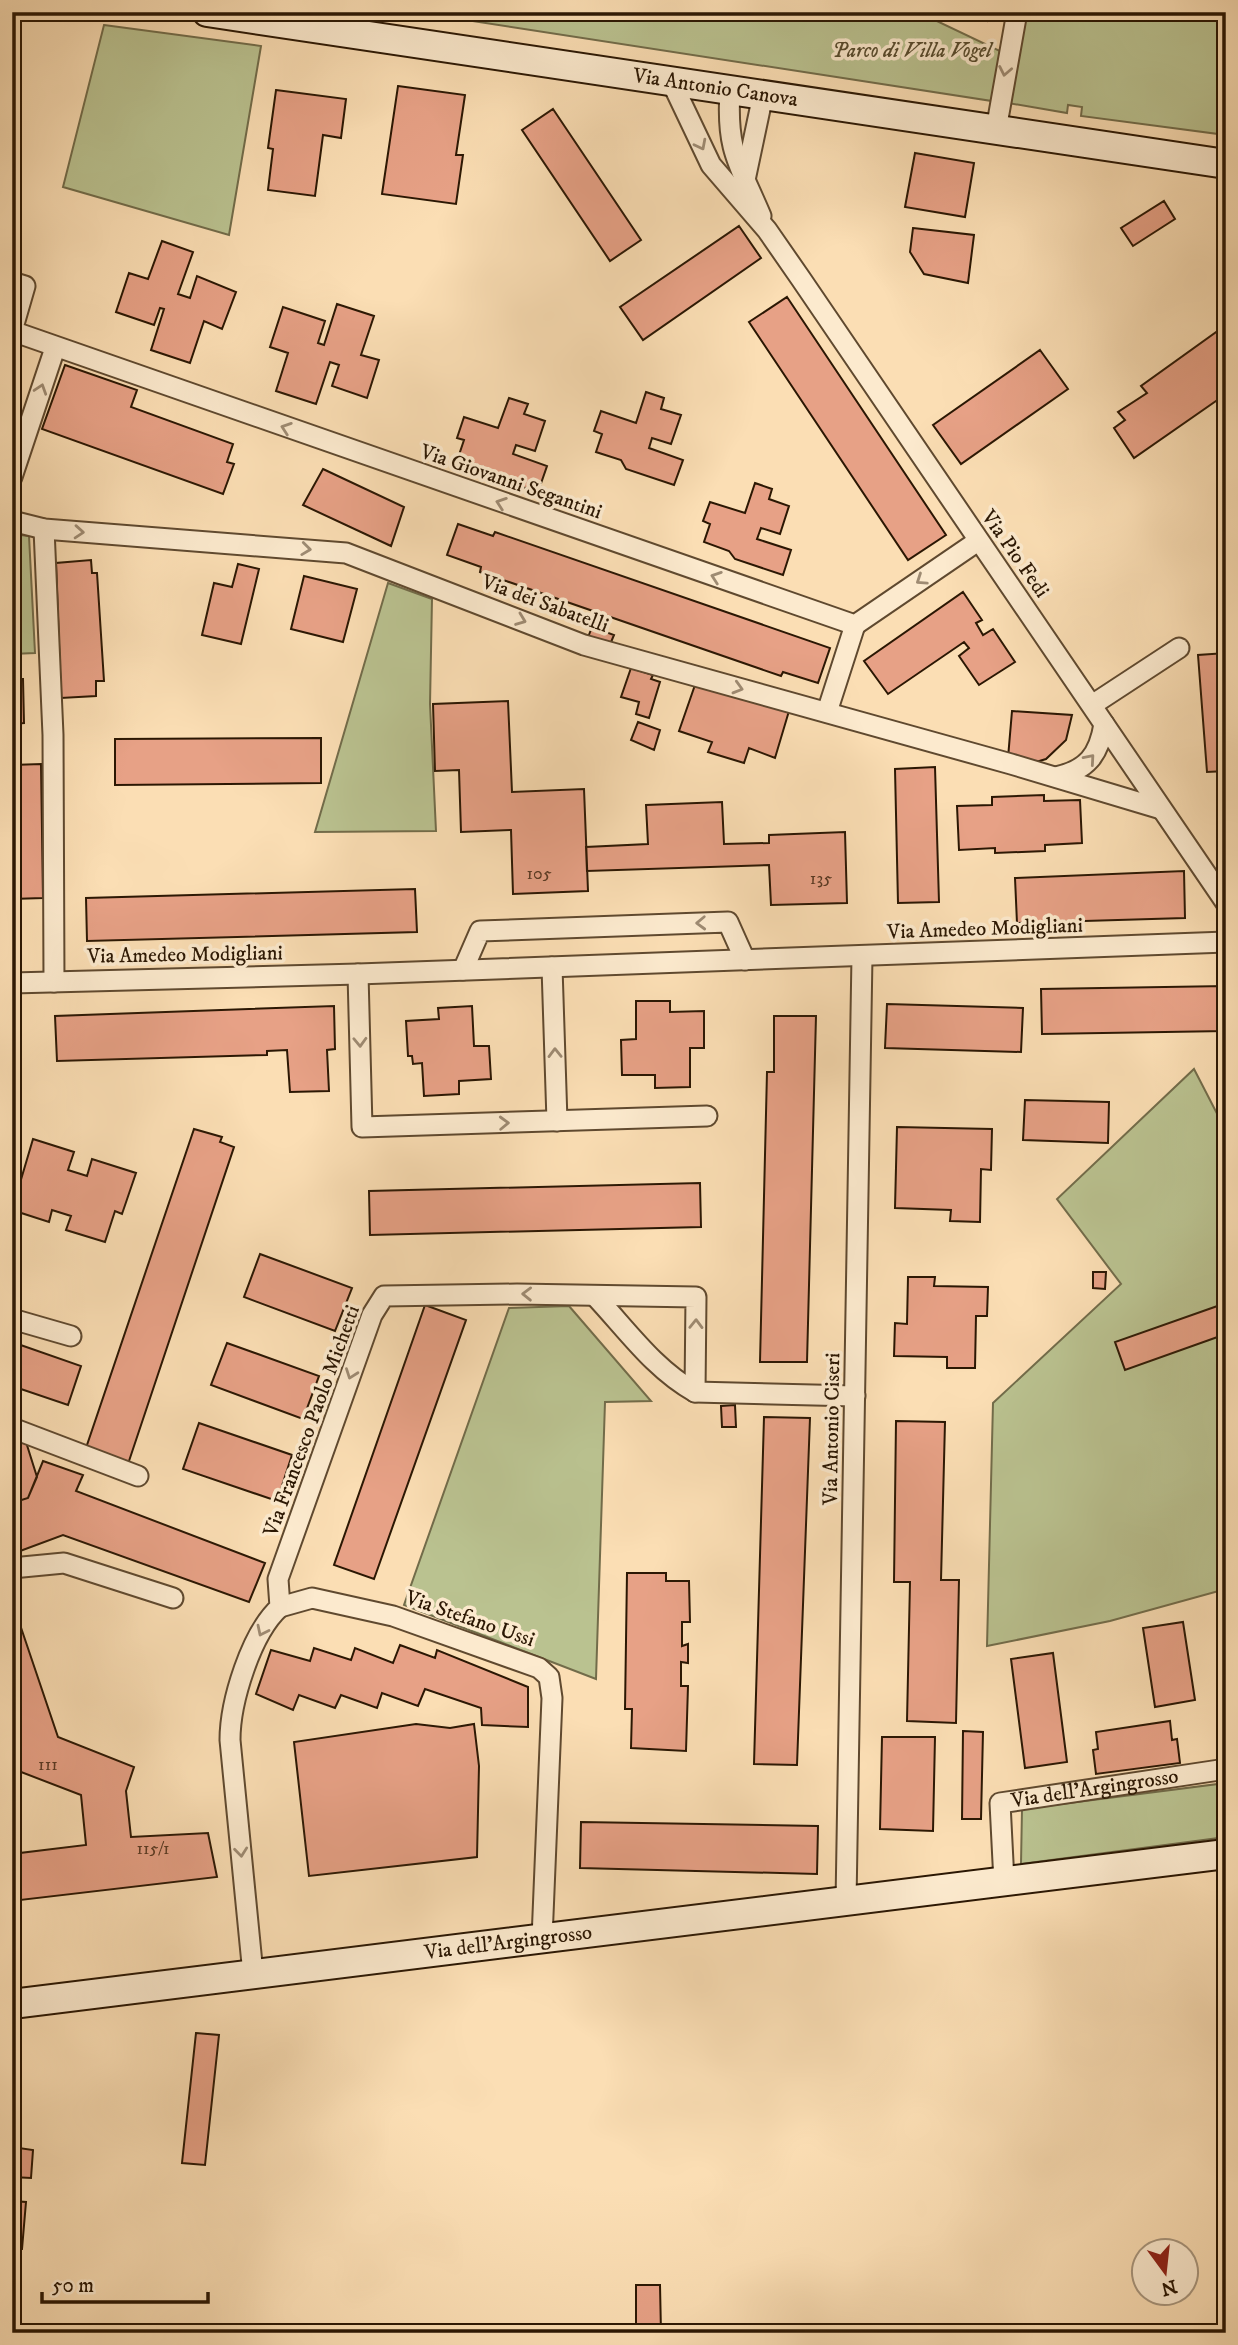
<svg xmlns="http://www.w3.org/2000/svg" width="1238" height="2345" font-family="'IM FELL DW Pica',serif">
	<rect width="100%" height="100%" fill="#fbdeb4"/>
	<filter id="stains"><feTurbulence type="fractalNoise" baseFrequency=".00286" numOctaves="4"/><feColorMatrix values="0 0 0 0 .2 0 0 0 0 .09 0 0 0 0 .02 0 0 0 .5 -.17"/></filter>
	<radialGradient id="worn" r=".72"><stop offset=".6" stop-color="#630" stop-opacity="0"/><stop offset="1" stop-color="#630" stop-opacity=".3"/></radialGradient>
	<!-- green -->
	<path fill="#bac290" stroke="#726c4a" stroke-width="2" d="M414,12H918L1000,51L992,101Z
		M1025,12H1226V135L1081,116L1082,107L1068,105L1067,113L1008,103Z
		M104,25L261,46L229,235L63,187Z
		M12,534L29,536L35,653L12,654Z
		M388,583L432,599L430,704L436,831L315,832Z
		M1194,1069L1226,1131V1589L1110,1621L987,1646L993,1403L1121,1284L1057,1199Z
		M569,1306L651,1401L605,1402L596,1679L404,1605L509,1308Z
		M1226,1783V1837L1021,1864L1022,1809Z"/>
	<!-- building -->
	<path fill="#e7a186" stroke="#2b1703" stroke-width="2" d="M968,12H1011L1009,21L990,13L987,21Z
		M398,86L465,95L456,155H463L456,204L382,194Z
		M276,90L346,99L341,138L323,135L315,196L268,190L273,149L268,148Z
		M553,109L641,240L610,261L522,130Z
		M915,153L974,163L965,217L905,207Z
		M1164,201L1175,219L1133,246L1121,228Z
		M739,226L761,258L643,340L620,307Z
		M913,228L974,235L968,283L924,274L910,252Z
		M162,241L193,252L178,294L190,298L197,276L236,292L222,329L204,321L190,363L151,350L164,309L160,308L154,325L116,312L129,273L148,279Z
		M787,297L946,535L908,560L749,322Z
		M337,304L374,316L361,355L379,360L367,398L332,386L339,365L330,362L316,404L276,391L288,353L270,347L283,307L325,321L318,343L324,345Z
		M1226,325V394L1134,458L1114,428L1125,420L1118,412L1147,393L1141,386Z
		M1040,350L1068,389L961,464L933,425Z
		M65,365L137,390L131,407L233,444L227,462L234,464L223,494L42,429Z
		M646,392L664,398L661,409L681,415L671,444L652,438L649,448L683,460L674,485L626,469L621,460L596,452L602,434L594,431L601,411L636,423Z
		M509,398L528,404L524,414L545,421L535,451L516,445L513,454L547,466L538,492L489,476L483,467L458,458L464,440L457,438L464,417L498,428Z
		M323,469L404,507L391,546L303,505Z
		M755,483L772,489L769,499L789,506L780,534L761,528L757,539L791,550L783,575L735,559L729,551L704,542L710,524L703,521L710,502L745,513Z
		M458,524L493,536L495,532L830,648L818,683L783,672L781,676L480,572L481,567L447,555Z
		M91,560L92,573H97L104,681H96V696L61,698L56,563Z
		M238,564L259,569L241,644L202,635L214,583L232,587Z
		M304,576L357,589L343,642L291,629Z
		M963,592L982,620L976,623L983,635L993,629L1015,662L979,685L959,656L969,648L964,642L888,694L864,661Z
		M592,627L614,635L609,647L587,640Z
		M1226,653V771L1207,772L1198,655Z
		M631,668L653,675L651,679L660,682L649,718L636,714L639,702L621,697Z
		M12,679H23L24,723L12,724Z
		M695,685L789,711L775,758L749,748L744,763L708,752L712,742L679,731Z
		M508,701L512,792L584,789L588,891L513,894L511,830L461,832L459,770L435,771L433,704Z
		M1012,711L1072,715L1066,740L1046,759L1036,762L1008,758Z
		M638,722L660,730L654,750L631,740Z
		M321,738V783L115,785V739Z
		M41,764L43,898L12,899V765Z
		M935,767L939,902L898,903L895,769Z
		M1044,795V801L1080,800L1082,843L1045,845V851L995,853V848L959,850L957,806L992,805V797Z
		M722,802L724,844L769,843V835L845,832L847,903L771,905L769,865L587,871L586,847L648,844L646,805Z
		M1184,871L1185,918L1017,923L1015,878Z
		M415,889L417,932L87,941L86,898Z
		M1226,986V1031L1042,1034L1041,989Z
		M636,1001H670V1012L704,1011V1048H690V1087L655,1088V1075H622L621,1040L636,1039Z
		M887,1004L1023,1008L1021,1052L885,1048Z
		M334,1006L335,1049L327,1050L329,1091L290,1092L287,1050L267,1051V1055L57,1061L55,1016Z
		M472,1006L474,1046H489L491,1079L459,1081V1094L424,1096L422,1063L413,1064L412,1056H408L406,1021L439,1019L438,1008Z
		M774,1016H816L807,1362H760L767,1072H774Z
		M1025,1100L1109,1102L1108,1143L1023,1140Z
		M897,1127L992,1129L991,1170L981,1169L980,1222L950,1221L951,1210L895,1208Z
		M194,1129L222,1137L220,1142L234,1147L128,1464L86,1448Z
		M33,1139L74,1152L68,1170L87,1176L92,1159L136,1173L122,1214L115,1211L105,1242L66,1230L71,1216L52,1210L49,1222L12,1210Z
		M700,1183L701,1227L370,1235L369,1191Z
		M260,1254L352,1288L335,1331L244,1297Z
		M1093,1272H1106L1105,1289L1093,1288Z
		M908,1277H935L934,1286L988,1287L987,1316H976L975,1368H947V1357L894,1356L895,1323L907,1324Z
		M1226,1303V1334L1125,1370L1115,1342Z
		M425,1305L466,1320L374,1579L334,1565Z
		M12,1342L81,1366L68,1405L12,1386Z
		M227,1343L319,1376L303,1419L211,1385Z
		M735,1405L736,1427H722L721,1406Z
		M764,1417L810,1418L797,1765L754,1764Z
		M896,1421L945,1422L941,1580H959L956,1723L907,1721L910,1582H894Z
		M199,1423L292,1455L277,1501L183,1469Z
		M12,1437L26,1442L37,1477L28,1498L12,1503Z
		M43,1461L83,1475L76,1491L265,1563L249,1602L63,1535L12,1554V1503L28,1498Z
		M627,1573H666V1581H689L690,1622H682V1646L688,1644V1663L681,1662V1686H688L686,1751L631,1748L632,1709H625Z
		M12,1601L58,1737L134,1767L126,1791L131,1837L208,1833L217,1877L12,1901V1854L86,1845L81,1795L21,1772L12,1746Z
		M1183,1622L1195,1700L1155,1707L1143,1628Z
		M400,1645L435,1658L437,1650L528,1687V1727L482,1725L481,1708L425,1689L418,1706L382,1693L377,1708L341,1695L335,1708L299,1695L293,1710L256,1694L271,1650L310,1661L314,1648L351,1660L355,1648L393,1663Z
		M1053,1653L1067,1762L1025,1768L1011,1659Z
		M1170,1721L1172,1740L1177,1739L1180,1763L1096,1774L1093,1750L1098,1749L1096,1732Z
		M416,1724L450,1728L474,1724L479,1766L477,1857L309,1876L294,1742Z
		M963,1731L983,1732L981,1819H962Z
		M882,1737H935L933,1831L880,1829Z
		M581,1822L818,1826L817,1874L580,1868Z
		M196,2033L219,2035L205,2165L182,2163Z
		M12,2147L33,2150L31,2178L12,2177Z
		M12,2201L26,2202L22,2249L12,2248Z
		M636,2285H660L661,2333H636Z"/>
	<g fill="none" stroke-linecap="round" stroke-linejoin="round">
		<!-- street casing -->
		<g stroke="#5f492f" stroke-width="23">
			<g id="street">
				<path d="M672,83L711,165L767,230L801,279L1226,903"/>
				<path d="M730,91C726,150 739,164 761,216"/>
				<path d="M996,130L1017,12"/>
				<path d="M745,180L763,95"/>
				<path d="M12,282L25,286L12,331L855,625L978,541"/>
				<path d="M12,477L55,348"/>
				<path d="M12,521L44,529L346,553L584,645L1011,764L1161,809"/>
				<path d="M44,529L53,735L54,982"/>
				<path d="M1092,705L1179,648"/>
				<path d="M827,712L855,625"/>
				<path d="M1056,777C1087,770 1099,755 1104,724"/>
				<path d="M552,967L557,1121"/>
				<path d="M463,970L480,931L728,922L745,960"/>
				<path d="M358,974L362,1127L707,1116"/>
				<path d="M12,983L358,974L1226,942"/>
				<path d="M595,1296C627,1330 654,1369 695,1392L855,1396"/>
				<path d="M12,1319L71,1336"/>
				<path d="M12,1428L138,1476"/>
				<path d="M12,1568L64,1563L173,1598"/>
				<path d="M280,1607L312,1598L393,1616L539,1668L549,1677L552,1698L542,1939"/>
				<path id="s1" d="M1004,1882L1000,1803L1226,1769"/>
				<path d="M846,1902L862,956"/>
				<path d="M253,1974L230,1740C230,1702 251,1633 280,1607L278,1579L372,1315L384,1296L517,1294L696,1297L695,1392"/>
			</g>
		</g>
		<!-- secondary casing -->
		<g stroke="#2b1703" stroke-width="32">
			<g id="secondary">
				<path id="s2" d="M207,12L1226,164"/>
				<path id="s3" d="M12,2004L1226,1854"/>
			</g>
		</g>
		<!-- street -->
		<use href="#street" stroke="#fceace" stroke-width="19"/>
		<!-- secondary -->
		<use href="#secondary" stroke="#fceace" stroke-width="28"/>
	</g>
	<!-- one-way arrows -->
	<defs><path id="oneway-chevron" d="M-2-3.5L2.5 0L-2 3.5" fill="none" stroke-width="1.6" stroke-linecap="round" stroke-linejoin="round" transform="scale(1.75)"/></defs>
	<g stroke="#9e8b73">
		<use href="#oneway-chevron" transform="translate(1005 71) rotate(101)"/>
		<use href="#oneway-chevron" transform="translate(701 145) rotate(63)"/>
		<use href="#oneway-chevron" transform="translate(41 389) rotate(-72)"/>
		<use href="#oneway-chevron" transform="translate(286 428) rotate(-161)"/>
		<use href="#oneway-chevron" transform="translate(501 503) rotate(-161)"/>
		<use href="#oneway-chevron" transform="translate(79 532) rotate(4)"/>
		<use href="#oneway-chevron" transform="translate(306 549) rotate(7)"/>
		<use href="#oneway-chevron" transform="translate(716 577) rotate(-161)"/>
		<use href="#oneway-chevron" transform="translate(921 580) rotate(146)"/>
		<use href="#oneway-chevron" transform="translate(521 620) rotate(21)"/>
		<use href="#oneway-chevron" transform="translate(738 688) rotate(16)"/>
		<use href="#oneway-chevron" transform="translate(1090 759) rotate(-49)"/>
		<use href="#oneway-chevron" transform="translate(701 923) rotate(178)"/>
		<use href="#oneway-chevron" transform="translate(360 1042) rotate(88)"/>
		<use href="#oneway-chevron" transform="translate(555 1053) rotate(-91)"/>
		<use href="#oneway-chevron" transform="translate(504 1123) rotate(-2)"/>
		<use href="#oneway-chevron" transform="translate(527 1294) rotate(-179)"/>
		<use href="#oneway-chevron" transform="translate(696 1324) rotate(-89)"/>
		<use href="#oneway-chevron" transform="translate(351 1374) rotate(110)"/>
		<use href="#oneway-chevron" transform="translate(262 1631) rotate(116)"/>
		<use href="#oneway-chevron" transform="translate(241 1852) rotate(84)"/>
	</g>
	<g text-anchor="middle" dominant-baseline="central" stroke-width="7" stroke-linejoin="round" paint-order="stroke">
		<!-- number labels -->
		<g font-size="18" fill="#5a3a24">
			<text x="539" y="874">105</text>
			<text x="821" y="879">135</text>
			<text x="48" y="1765">111</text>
			<text x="153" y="1849">115/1</text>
		</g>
		<!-- park labels -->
		<g font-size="21" font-style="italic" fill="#564a2d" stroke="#fceace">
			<text x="912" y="51">Parco di Villa Vogel</text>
		</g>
		<!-- street labels -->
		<g font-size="21" fill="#2b1703" stroke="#fceace">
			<text stroke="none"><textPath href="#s2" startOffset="514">Via Antonio Canova</textPath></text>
			<text transform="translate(511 482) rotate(19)">Via Giovanni Segantini</text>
			<text transform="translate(1015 554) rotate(55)">Via Pio Fedi</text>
			<text transform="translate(545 604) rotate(20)">Via dei Sabatelli</text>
			<text transform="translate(985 929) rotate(-2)">Via Amedeo Modigliani</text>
			<text transform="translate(185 955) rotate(-1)">Via Amedeo Modigliani</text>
			<text transform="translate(312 1421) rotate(-70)">Via Francesco Paolo Michetti</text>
			<text transform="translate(832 1429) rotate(-89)">Via Antonio Ciseri</text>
			<text transform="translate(470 1619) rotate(19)">Via Stefano Ussi</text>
			<text stroke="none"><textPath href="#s1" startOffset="175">Via dell'Argingrosso</textPath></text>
			<text stroke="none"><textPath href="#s3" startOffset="500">Via dell'Argingrosso</textPath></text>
		</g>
	</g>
	<!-- margin -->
	<rect width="1238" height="2345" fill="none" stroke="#fbdeb4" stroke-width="42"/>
	<rect x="14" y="14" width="1210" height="2317" fill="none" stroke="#2b1703" stroke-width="3.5"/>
	<rect x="21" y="21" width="1196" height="2303" fill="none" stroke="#2b1703" stroke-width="2"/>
	<!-- north arrow -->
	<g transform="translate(1165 2272) rotate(165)"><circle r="33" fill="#fceace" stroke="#a8967d" stroke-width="2"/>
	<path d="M0-5L12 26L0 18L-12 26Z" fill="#8f2418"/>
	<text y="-10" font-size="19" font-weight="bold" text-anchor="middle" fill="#2b1703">N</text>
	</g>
	<!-- scale -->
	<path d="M42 2292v10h166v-10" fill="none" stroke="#2b1703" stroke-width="3.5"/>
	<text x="52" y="2292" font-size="21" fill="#2b1703" stroke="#fceace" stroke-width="5" paint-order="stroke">50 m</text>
	<rect width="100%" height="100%" filter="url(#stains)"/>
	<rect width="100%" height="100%" fill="url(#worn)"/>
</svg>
